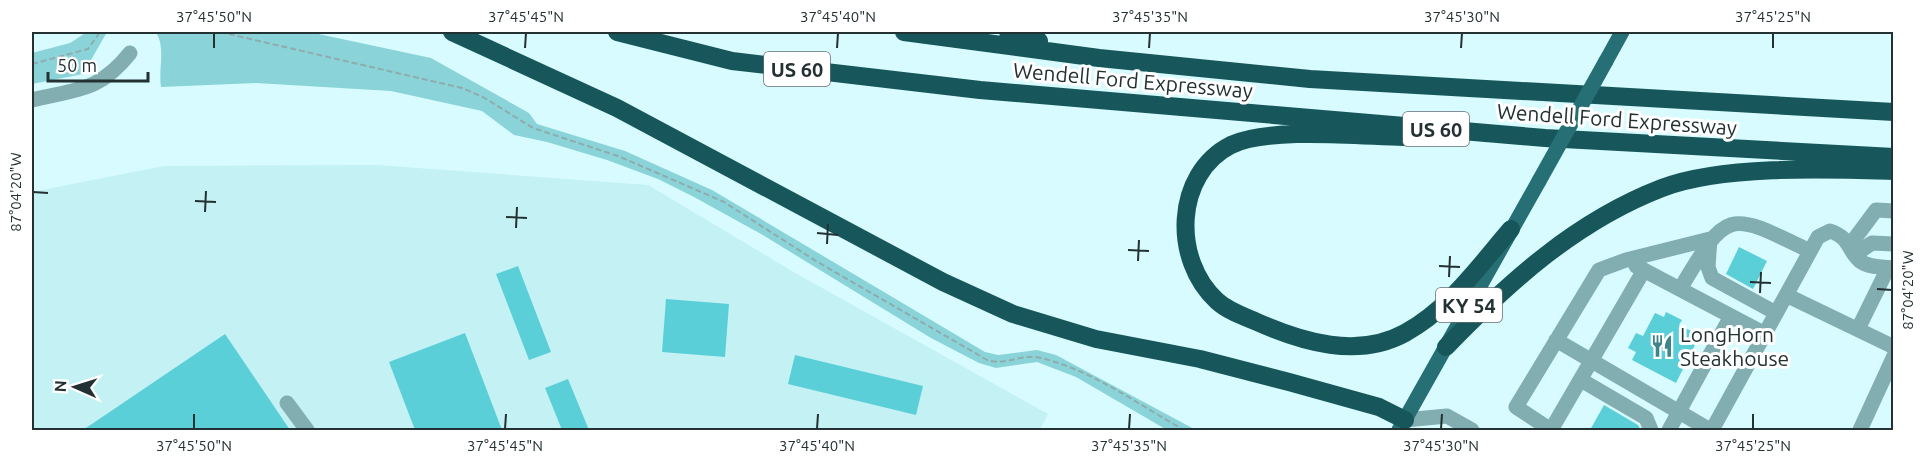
<svg xmlns="http://www.w3.org/2000/svg" width="1925" height="462" font-family="Ubuntu,sans-serif">
	<rect width="100%" height="100%" fill="#d7fbfe"/>
	<!-- built -->
	<path fill="#c3f1f4" d="M377,165L648,185L797,274L1048,414L1040,430H32V192L164,166Z"/>
	<!-- green -->
	<path fill="#8ad4d9" d="M87,32H107L83,74L32,84V53L70,43Z
		M156,32H309L431,58L529,113L537,124L625,151L712,190L985,352L998,355L1037,350L1056,355L1196,430H1167L1076,377L1037,362L996,368L979,363L931,338L761,234L694,197L658,179L607,160L547,142L514,135L482,111L391,91L256,83L161,87C158,69 166,49 156,32Z"/>
	<!-- building -->
	<path fill="#5bcfd8" d="M1739,247L1767,261L1753,289L1726,274Z
		M518,266L551,352L529,360L496,274Z
		M666,299L729,304L725,357L662,352Z
		M1666,312L1682,320L1679,325L1695,333L1691,343L1695,345L1676,383L1632,360L1636,352L1628,348L1636,333L1643,336L1655,313L1664,317Z
		M465,333L502,430H415L389,362Z
		M225,334L290,430H83Z
		M795,355L923,386L916,415L788,384Z
		M568,379L589,430H562L545,388Z
		M1604,405L1638,425L1641,430H1590Z"/>
	<g fill="none" stroke-linecap="round" stroke-linejoin="round">
		<!-- path -->
		<path stroke="#8fabad" stroke-width="2" stroke-dasharray="6 3" stroke-linecap="butt" d="M220,32L462,88L483,97L533,128L618,156L724,202L816,261L987,360C1005,366 1023,353 1041,358C1092,370 1139,405 1184,430
			M32,64L88,49L100,32"/>
		<!-- minor -->
		<path stroke="#82adb1" stroke-width="15" d="M32,100C77,89 99,92 130,53
			M1850,245L1876,210L1894,211
			M1856,254L1872,243L1894,244
			M1636,266L1765,334
			M1680,289C1728,209 1726,210 1810,251
			M1786,295L1894,347
			M1858,329L1888,268
			M1556,340L1710,430
			M1581,380L1646,418L1651,430
			M287,403L307,430
			M1405,420L1447,416L1472,430
			M1551,430L1516,407L1599,270L1626,260L1710,239L1708,267L1712,278L1776,313
			M1551,430L1644,270
			M1669,430L1731,316
			M1712,430L1818,237L1830,231C1851,238 1847,250 1860,261C1869,268 1883,267 1894,268
			M1860,430L1894,356"/>
		<!-- major -->
		<path stroke="#266f75" stroke-width="15" d="M1606,61L1622,32
			M1399,430L1539,181"/>
		<!-- highway -->
		<path stroke="#17575b" stroke-width="18" d="M452,32L617,108L943,282L1013,314L1096,339L1200,359L1289,382L1379,407L1405,420
			M617,32L732,61L980,90L1545,138L1894,157
			M904,32L1099,58L1310,79L1894,112
			M1008,32L1039,41
			M1403,137C1359,136 1269,127 1231,145C1174,174 1172,260 1217,301C1228,311 1243,316 1257,322C1302,342 1358,359 1405,333C1449,309 1479,266 1511,229
			M1446,347C1509,282 1576,221 1662,188C1722,165 1828,169 1894,171"/>
		<!-- major-bridge -->
		<path stroke="#266f75" stroke-width="15" d="M1539,181L1606,61"/>
	</g>
	<!-- ticks -->
	<path fill="none" stroke="#233132" stroke-width="2" d="M214,48V33M525,48L526,33M837,48L838,33M1149,48L1150,33M1461,48L1462,33M1773,48V33M33,192L48,193M195,201L216,202M205,212L206,191M506,217L527,218M516,228L517,207M817,233L838,235M827,244L828,224M1128,250L1149,251M1138,261L1139,240M1439,266L1460,267M1449,277L1450,256M1750,282L1771,283M1877,289L1892,290M1760,293L1761,272M194,429V414M505,429L506,414M817,429L818,414M1129,429L1130,414M1441,429L1442,414M1753,429V414"/>
	<!-- icons -->
	<defs>
		<g id="restaurant-bare" transform="scale(1.8)"><path d="M-5-6h1v4h1v-4h1v4h1v-4h1v5L-1.5 .5V6h-2V.5L-5-1ZM5-6V6H3V1.5H1.5Q1.5-4 5-6Z" fill="#3d858b" stroke="#fff" stroke-width="2.5" paint-order="stroke"/></g>
	</defs>
	<g fill-rule="evenodd">
		<use href="#restaurant-bare" x="1662" y="346"/>
	</g>
	<g text-anchor="middle" dominant-baseline="central" stroke-width="6" stroke-linejoin="round" paint-order="stroke">
		<!-- shield labels -->
		<g fill="#fff" stroke="#656f70" stroke-width="1.5">
			<rect x="764" y="52" width="66" height="34" rx="4.5"/>
			<rect x="1403" y="112" width="66" height="34" rx="4.5"/>
			<rect x="1436" y="288" width="66" height="34" rx="4.5"/>
		</g>
		<g font-size="20" font-weight="bold" fill="#233132">
			<text x="797" y="69">US 60</text>
			<text x="1436" y="129">US 60</text>
			<text x="1469" y="305">KY 54</text>
		</g>
		<!-- street labels -->
		<g font-size="21" fill="#233132" stroke="#fff">
			<text transform="translate(1133 80) rotate(5)">Wendell Ford Expressway</text>
			<text transform="translate(1617 119) rotate(4)">Wendell Ford Expressway</text>
		</g>
		<!-- poi labels -->
		<g font-size="21" fill="#233132" stroke="#fff" text-anchor="start">
			<text x="1680" y="334">LongHorn<tspan x="1680" dy="24">Steakhouse</tspan></text>
		</g>
	</g>
	<!-- border -->
	<rect width="1925" height="462" fill="none" stroke="#ffffff" stroke-width="66"/>
	<!-- north arrow -->
	<g transform="translate(75 387) rotate(273)" stroke="#ffffff" stroke-width="4.5" paint-order="stroke">
	<path d="M0-4.5L10 22L0 15L-10 22Z" fill="#233132"/>
	<text y="-9" font-size="16" font-weight="bold" text-anchor="middle" fill="#233132">N</text>
	</g>
	<!-- scale -->
	<path d="M48 72v9h100v-9" fill="none" stroke="#233132" stroke-width="3"/>
	<text x="57" y="72" font-size="18" fill="#233132" stroke="#ffffff" stroke-width="4.5" paint-order="stroke">50 m</text>
	<rect x="33" y="33" width="1859" height="396" fill="none" stroke="#233132" stroke-width="2"/>
	<g font-size="15" text-anchor="middle" fill="#233132">
		<text x="214" y="22">37°45'50"N</text>
		<text x="526" y="22">37°45'45"N</text>
		<text x="838" y="22">37°45'40"N</text>
		<text x="1150" y="22">37°45'35"N</text>
		<text x="1462" y="22">37°45'30"N</text>
		<text x="1773" y="22">37°45'25"N</text>
		<text transform="translate(16 192) rotate(-90)" y="5">87°04'20"W</text>
		<text transform="translate(1908 290) rotate(-90)" y="5">87°04'20"W</text>
		<text x="194" y="451">37°45'50"N</text>
		<text x="505" y="451">37°45'45"N</text>
		<text x="817" y="451">37°45'40"N</text>
		<text x="1129" y="451">37°45'35"N</text>
		<text x="1441" y="451">37°45'30"N</text>
		<text x="1753" y="451">37°45'25"N</text>
	</g>
</svg>
